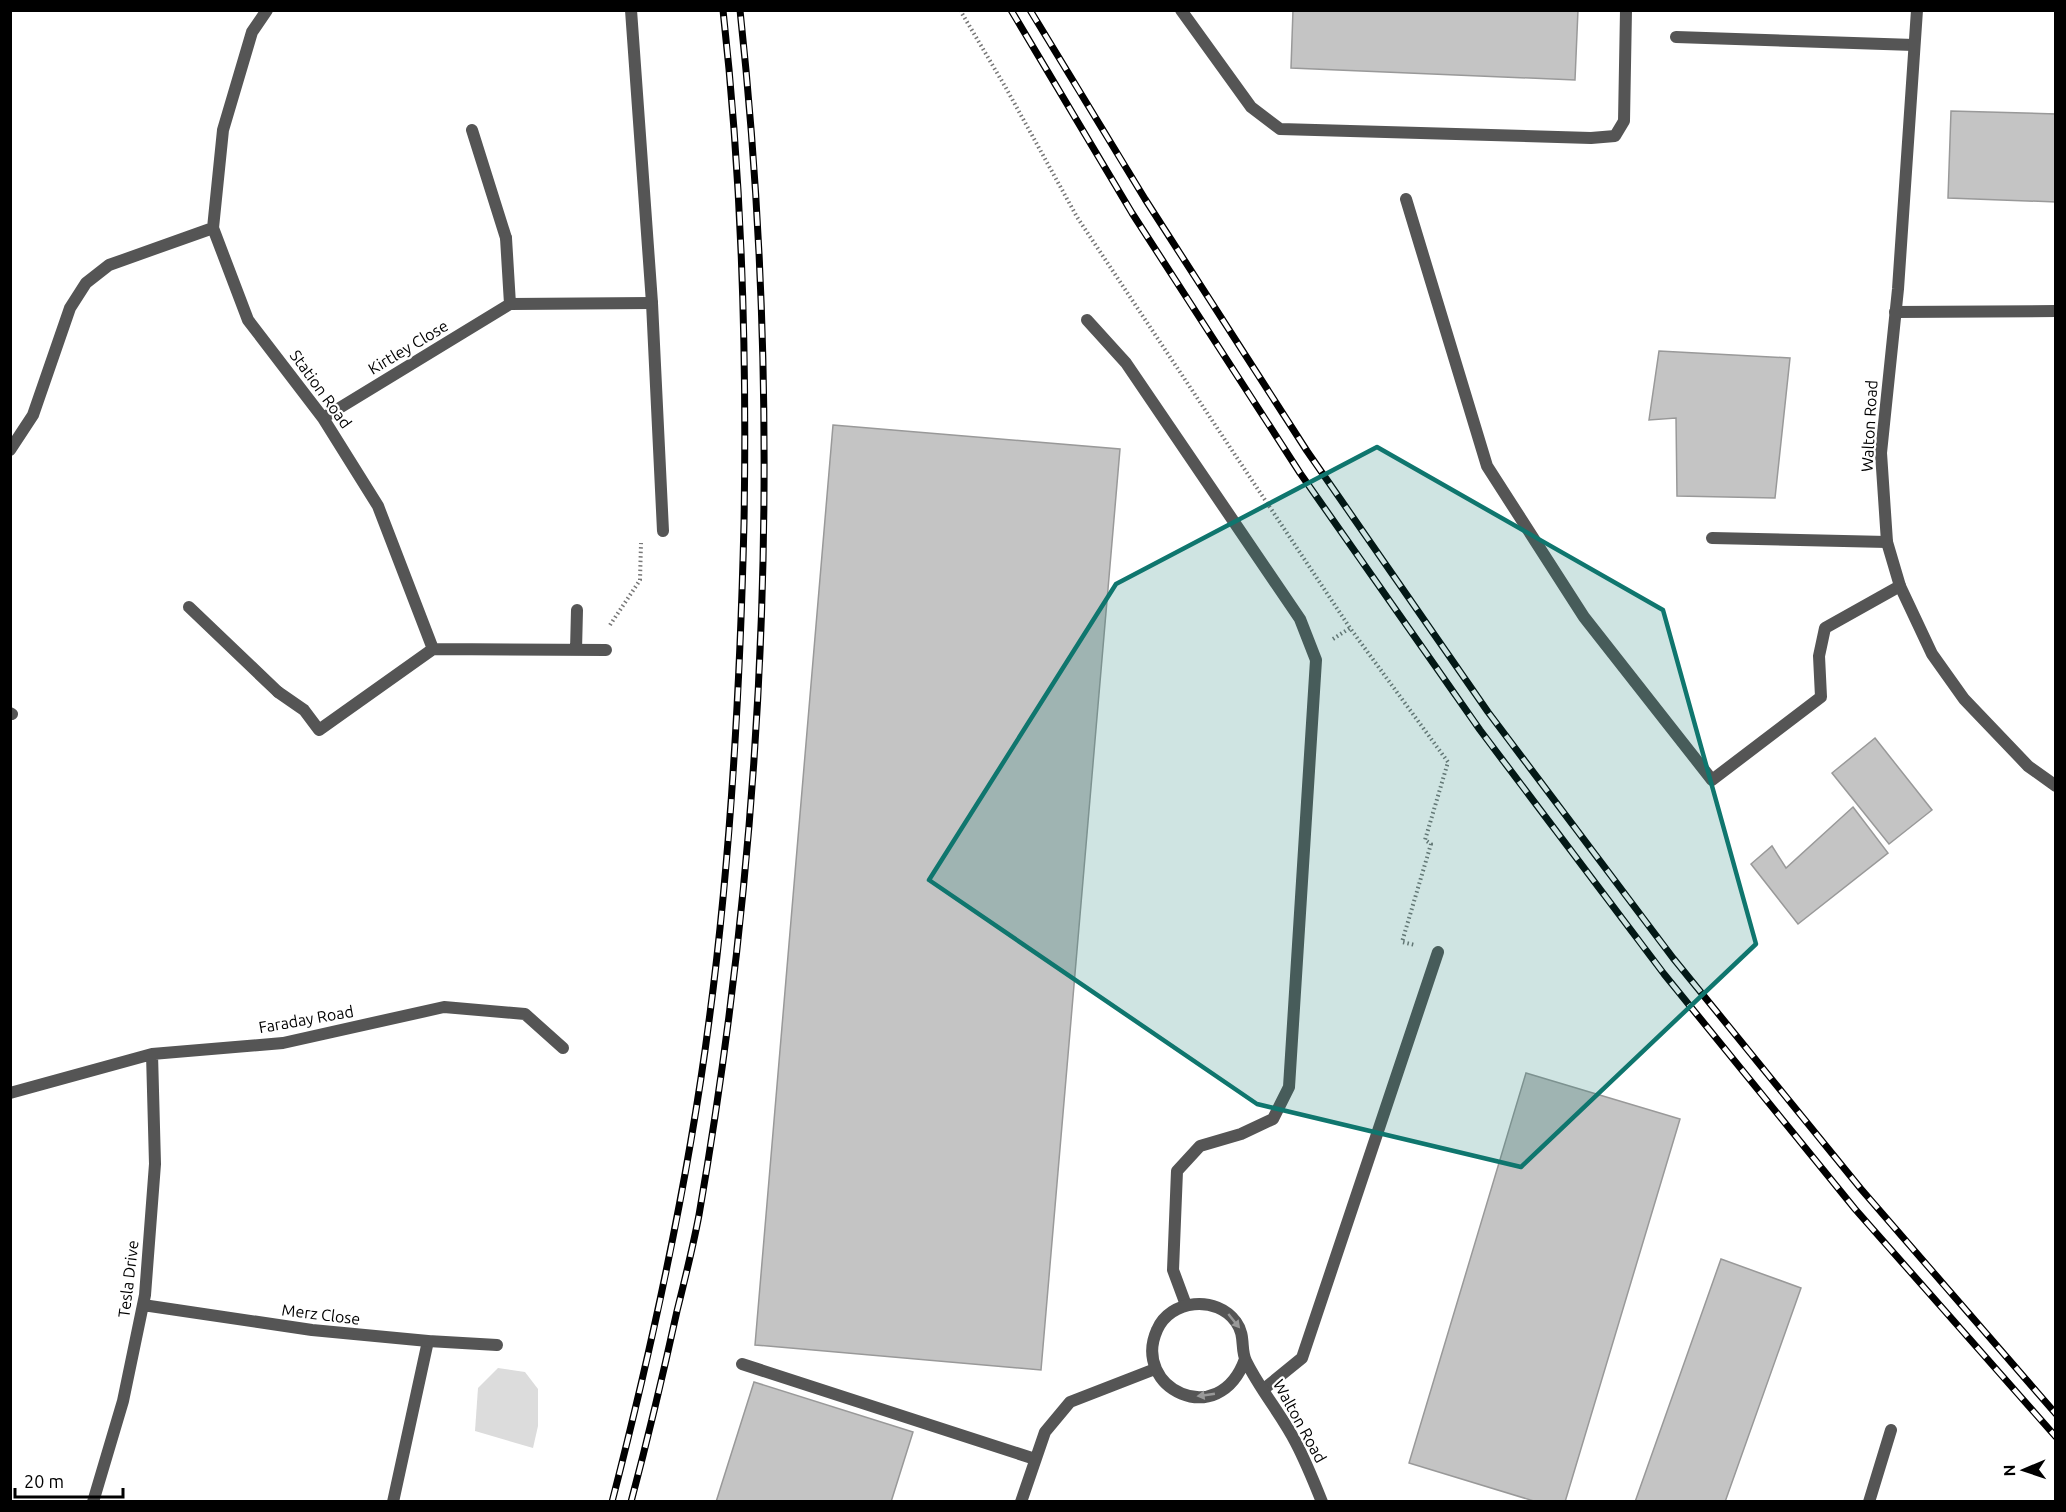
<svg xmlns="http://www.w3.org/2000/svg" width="2066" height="1512" font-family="Ubuntu,sans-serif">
	<rect width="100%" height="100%" fill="#fff"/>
	<!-- green -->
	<path fill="#dcdcdc" d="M498,1368L525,1372L538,1389V1426L533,1448L475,1431L478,1388Z"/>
	<!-- building -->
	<path fill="#c4c4c4" stroke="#999" stroke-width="1.5" d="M1293,10H1578L1575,80L1291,68Z
		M1951,111L2056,114V202L1948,198Z
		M1659,351L1790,358L1775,498L1677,496L1676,418L1649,420Z
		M833,425L1120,449L1041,1370L755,1345Z
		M1875,738L1932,810L1889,844L1832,773Z
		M1853,807L1888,853L1798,924L1751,864L1772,846L1786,868Z
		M1526,1073L1680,1119L1565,1502H1537L1409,1463Z
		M1721,1259L1801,1288L1725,1502H1635Z
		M754,1382L913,1432L891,1502H716Z"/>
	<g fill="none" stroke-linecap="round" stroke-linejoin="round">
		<!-- path -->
		<path stroke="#777" stroke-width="4" stroke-dasharray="1.5 3" stroke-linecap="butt" d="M960,10L1006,88L1077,217L1350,628L1448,762L1425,840L1431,844L1402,942L1415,945
			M610,625L640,580L641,543
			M1333,639L1350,628"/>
		<!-- lane -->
		<path stroke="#555" stroke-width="12" d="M631,10L652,303L663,531
			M1181,10L1251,107L1280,129L1591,138L1615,136L1624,121L1626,10
			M1676,37L1914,45
			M472,130L506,238
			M1406,199L1487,466L1584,617L1712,780L1821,697L1819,656L1825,628L1900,586
			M1895,312L2056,311
			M1087,320L1126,363L1300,619L1316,660L1289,1087L1273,1119L1241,1134L1200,1146L1177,1171L1173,1270L1186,1305
			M1712,538L1887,542
			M189,607L278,692
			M742,1364L1035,1459
			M1264,1389L1302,1358L1438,952
			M393,1502L428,1341
			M1021,1502L1045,1432L1070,1402L1155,1369
			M1869,1502L1891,1430"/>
		<!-- street -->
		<path stroke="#555" stroke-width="12" d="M267,10L252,32L223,130L213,228L248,320L323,418L378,506L433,649L606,650
			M1917,10L1898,289L1881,453L1887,542L1900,586L1932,654L1964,699L2028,766L2056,786
			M506,238L510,304
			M323,418L510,304L652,303
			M10,450L33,415L70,308L86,283L109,265L213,228
			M576,650L577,610
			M278,692L304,710L319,730L433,649
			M10,713L12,714
			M10,1093L152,1054L283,1043L444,1007L525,1014L563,1048
			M143,1305L312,1330L428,1341L497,1345
			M1245,1359C1219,1432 1131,1388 1157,1330C1170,1299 1217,1295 1236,1322C1246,1336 1240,1348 1246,1361C1260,1390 1282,1415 1296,1443C1306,1462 1314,1482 1322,1502
			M93,1502L123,1401L145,1295L155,1164L152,1054"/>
		<!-- rail casing -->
		<g stroke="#000" stroke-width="7">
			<path id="rail" d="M1011,10L1132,213L1300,473L1480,730L1664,974L1855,1209L2056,1437
				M1030,10L1145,199L1307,451L1488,712L1673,958L1861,1189L2056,1414
				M612,1502C653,1343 688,1183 709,1021C731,857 740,688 744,523C747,352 742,181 723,10
				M631,1502C648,1438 663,1375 677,1311C685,1279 693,1247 699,1215C768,819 783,410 740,10"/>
		</g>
		<!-- rail -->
		<use href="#rail" stroke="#fff" stroke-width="4.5" stroke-dasharray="14" stroke-linecap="butt"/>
	</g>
	<!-- one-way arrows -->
	<defs><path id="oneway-solid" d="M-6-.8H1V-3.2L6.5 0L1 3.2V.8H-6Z" transform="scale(1.5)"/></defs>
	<g fill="#999">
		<use href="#oneway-solid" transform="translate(1234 1321) rotate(51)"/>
		<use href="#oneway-solid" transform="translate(1206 1395) rotate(172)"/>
	</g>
	<!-- marked area -->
	<path fill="#0f766e" fill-opacity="0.2" stroke="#0f766e" stroke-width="4.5" stroke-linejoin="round" d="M1377,447L1663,610L1756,944L1521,1167L1257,1104L929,880L1116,584Z"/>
	<g text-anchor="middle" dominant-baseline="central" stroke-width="4.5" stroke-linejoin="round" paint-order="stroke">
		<!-- street labels -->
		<g font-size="16" fill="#000" stroke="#fff">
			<text transform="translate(408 347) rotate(-31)">Kirtley Close</text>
			<text transform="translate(321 389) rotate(54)">Station Road</text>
			<text transform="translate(1869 426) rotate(-87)">Walton Road</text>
			<text transform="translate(306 1019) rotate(-10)">Faraday Road</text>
			<text transform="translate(128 1279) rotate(-83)">Tesla Drive</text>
			<text transform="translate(321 1314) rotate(7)">Merz Close</text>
			<text transform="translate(1300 1421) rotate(61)">Walton Road</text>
		</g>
	</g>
	<!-- border -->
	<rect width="2066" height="1512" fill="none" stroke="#000000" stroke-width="24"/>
	<!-- north arrow -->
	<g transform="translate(2024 1470) rotate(268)" stroke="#ffffff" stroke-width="4.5" paint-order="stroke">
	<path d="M0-4.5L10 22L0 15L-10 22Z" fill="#000000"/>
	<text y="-9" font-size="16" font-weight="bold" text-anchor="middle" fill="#000000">N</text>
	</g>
	<!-- scale -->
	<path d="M15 1488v9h108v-9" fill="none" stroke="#000000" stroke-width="3"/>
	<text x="24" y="1488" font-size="18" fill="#000000" stroke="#ffffff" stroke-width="4.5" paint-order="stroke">20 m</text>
</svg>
